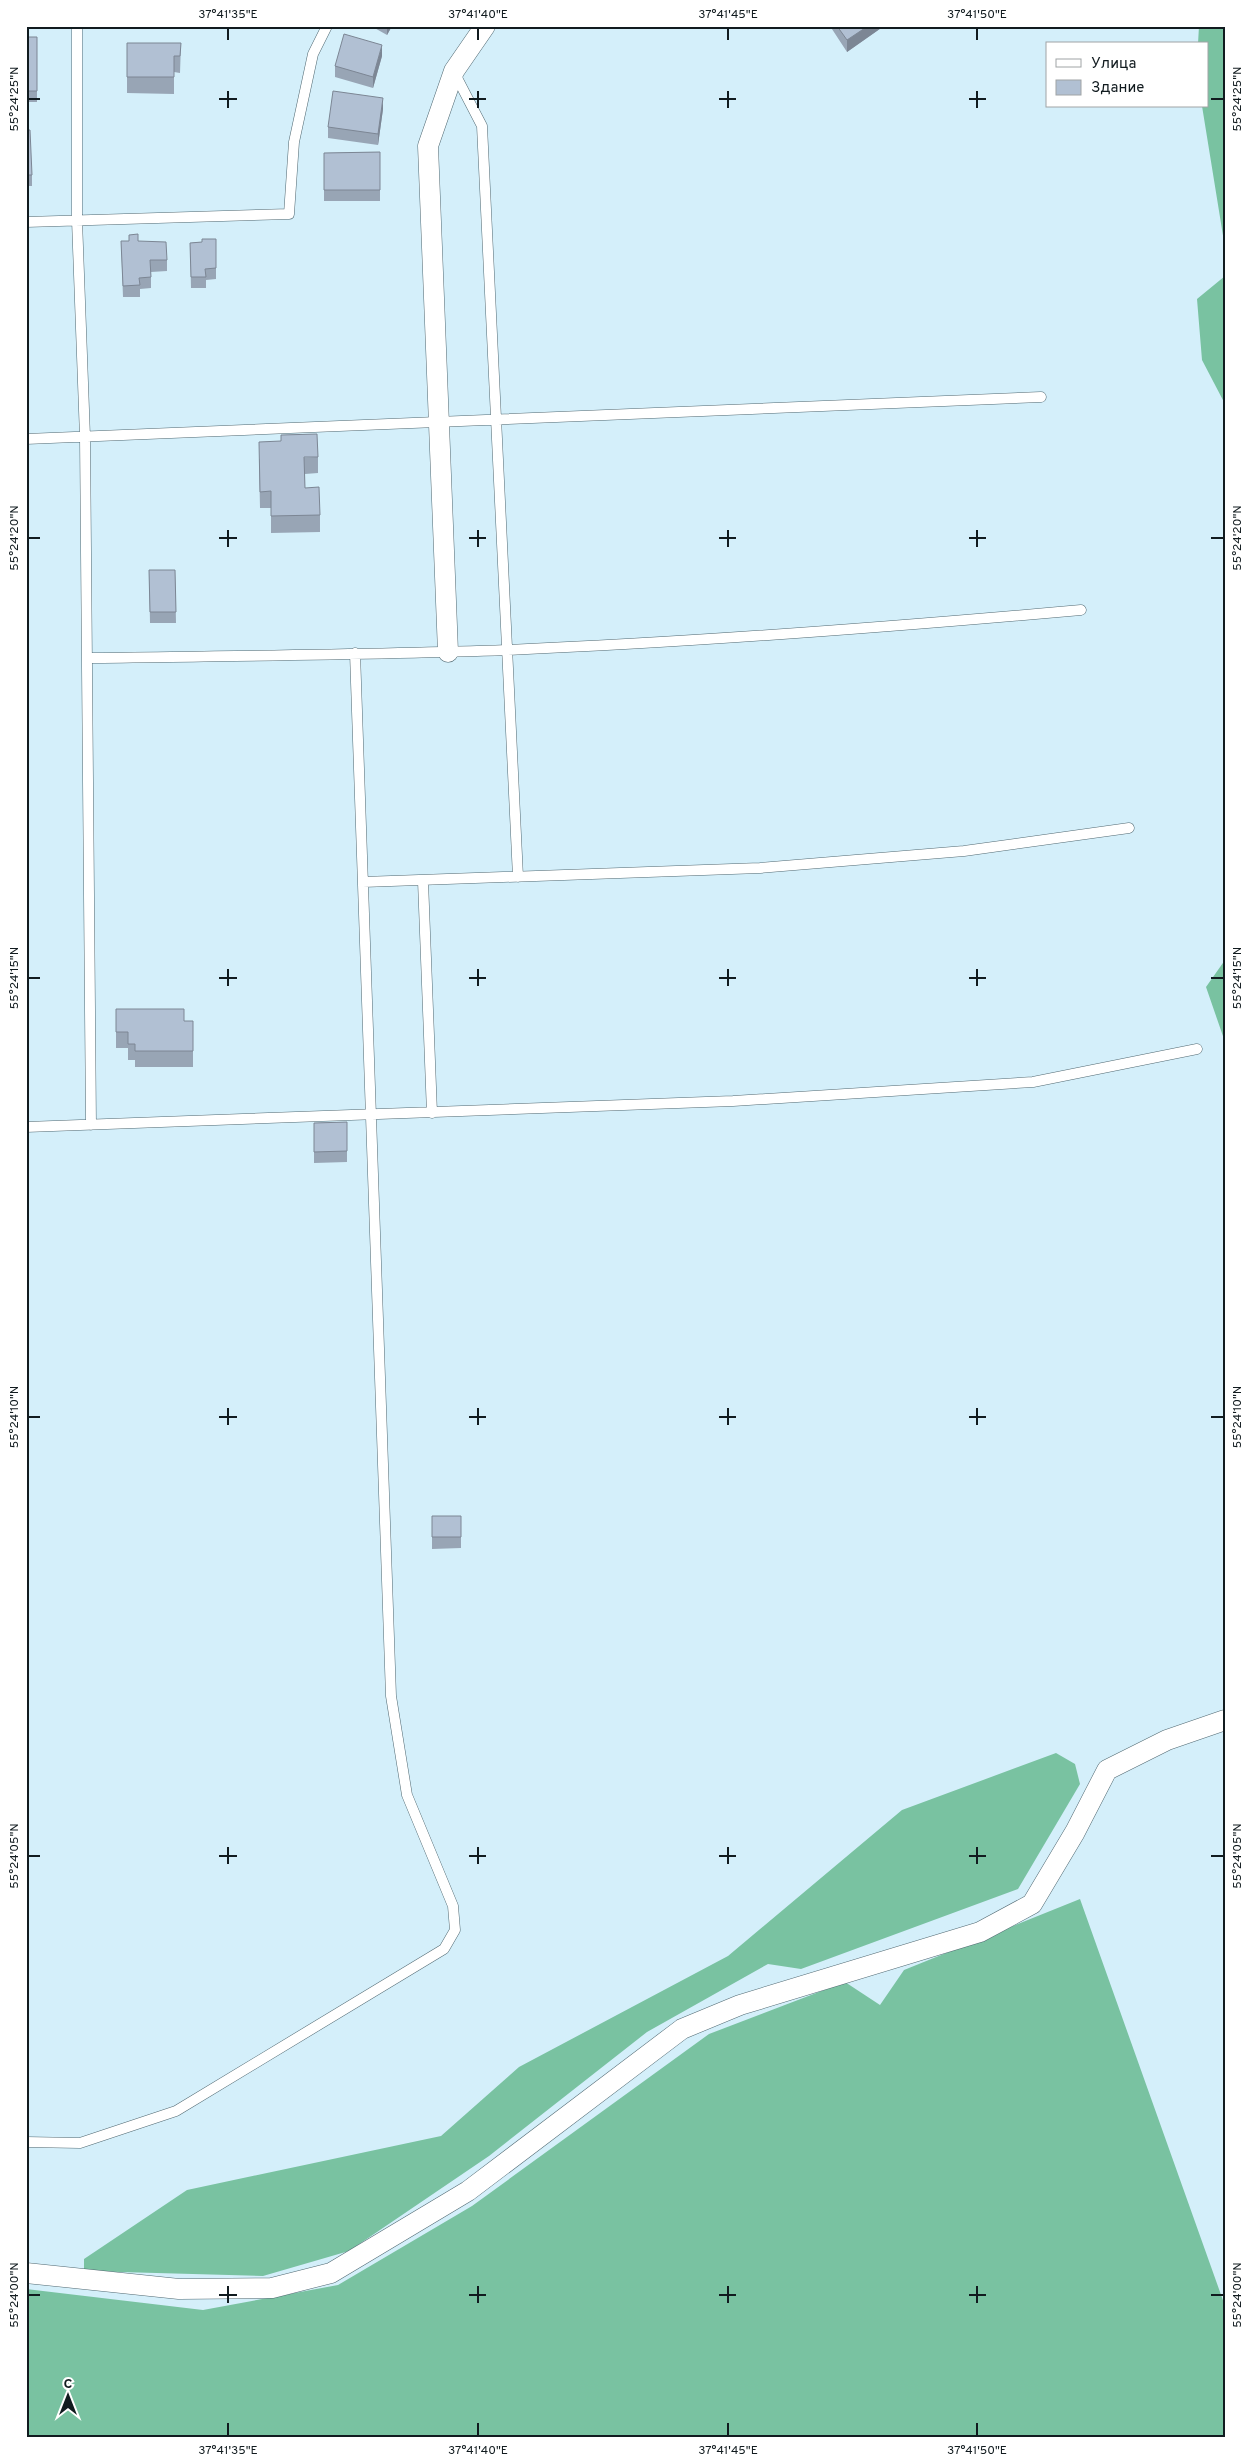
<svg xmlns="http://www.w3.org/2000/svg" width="1251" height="2463" font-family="Overpass,sans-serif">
	<rect width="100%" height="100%" fill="#d4effa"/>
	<!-- forest -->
	<path fill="#79c2a1" d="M1199,26H1225V248L1202,106H1207V44H1198Z
		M1225,276V404L1202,360L1197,299Z
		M1225,960V1042L1206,987Z
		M1056,1753L1075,1764L1080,1784L1018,1889L801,1969L768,1964L647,2032L489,2156L349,2251L263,2276L84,2271V2259L187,2190L441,2136L519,2067L728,1956L902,1810Z
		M1080,1899L1225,2306V2437H26V2289L203,2310L338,2285L472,2206L709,2034L845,1982L880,2005L904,1970Z"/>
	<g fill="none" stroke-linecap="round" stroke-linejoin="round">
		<!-- lane casing -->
		<g stroke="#516972" stroke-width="11">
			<path id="lane" d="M77,26V220L85,437L91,1125
				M454,72L482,126L518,877
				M26,222L289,214L294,142L313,54L327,26
				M26,439L1041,397
				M87,658C227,656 367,655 507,650C698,642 890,627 1081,610
				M423,881L432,1113
				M363,882L760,868L964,851L1129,828
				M26,1127L733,1101L1033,1082L1197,1049
				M26,2142L80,2143L176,2111L444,1949L455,1930L453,1906L407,1795L391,1696L355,653"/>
		</g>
		<!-- street casing -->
		<g stroke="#516972" stroke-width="21">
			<path id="street" d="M448,652L428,146L454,71L485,26
				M26,2273L179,2289L272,2288L331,2273L468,2191L682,2029L740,2005L980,1932L1032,1904L1075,1832L1107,1770L1167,1740L1225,1720"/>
		</g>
		<!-- lane -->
		<use href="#lane" stroke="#fff" stroke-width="10"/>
		<!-- street -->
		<use href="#street" stroke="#fff" stroke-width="20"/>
	</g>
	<!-- wall -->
	<path fill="#98a5b5" d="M26,26H35V28H26Z
		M371,26H392L387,35Z
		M830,26H884L847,52Z
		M26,37H37V102H26Z
		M181,43L180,73L174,72V94L127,93V77Z
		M382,56L373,88L335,77V66Z
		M383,109L378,145L328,138V127Z
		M26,130L32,175V186H26Z
		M380,152V201H324V153Z
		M216,239V279L206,280V288H191L190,243L202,242Z
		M121,241H138L167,260V271L151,272V288L140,289V297H123Z
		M318,457V473L305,474V488L320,515V532L271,533V508H260L259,459Z
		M149,570H175L176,623H150Z
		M116,1009L184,1021H193V1067H135V1060H128V1048H116Z
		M347,1122V1162L314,1163V1123Z
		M432,1516H461V1548L432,1549Z"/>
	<!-- shaded-wall -->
	<path fill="#7c8694" d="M387,26H392L387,35Z
		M868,26H884L847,52V40Z
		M382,45V56L373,88V77Z
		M383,98V109L378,145V134Z"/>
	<!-- building -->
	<path fill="#b1c0d3" stroke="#7c8694" d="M837,26H868L847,40Z
		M344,34L382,45L373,77L335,66Z
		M26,37H37V91H26Z
		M127,43H181L180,56H174V77H127Z
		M333,91L383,98L378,134L328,127Z
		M26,130H30L32,175H26Z
		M380,152V190H324V153Z
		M138,234V241L166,242L167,260H150L151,277L139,278L140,285L123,286L121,241H129V235Z
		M202,239H216V268L205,269L206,277H191L190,243L202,242Z
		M317,434L318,457H304L305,488L319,487L320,515L271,516V491L260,492L259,442L281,441V435Z
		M149,570H175L176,612H150Z
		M116,1009H184V1021H193V1051H135V1044H128V1032H116Z
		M347,1122V1151L314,1152V1123Z
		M432,1516H461V1537H432Z"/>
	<!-- ticks -->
	<path fill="none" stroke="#111b1f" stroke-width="2" d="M228,28V40M478,28V40M728,28V40M977,28V40M228,91V108M478,91V108M728,91V108M977,91V108M28,99H40M219,99H237M469,99H486M719,99H736M969,99H986M1211,99H1224M228,530V547M478,530V547M728,530V547M977,530V547M28,538H40M219,538H237M469,538H486M719,538H736M969,538H986M1211,538H1224M228,969V986M478,969V986M728,969V986M977,969V986M28,978H40M219,978H237M469,978H486M719,978H736M969,978H986M1211,978H1224M228,1408V1425M478,1408V1425M728,1408V1425M977,1408V1425M28,1417H40M219,1417H237M469,1417H486M719,1417H736M969,1417H986M1211,1417H1224M228,1847V1864M478,1847V1864M728,1847V1864M977,1847V1864M28,1856H40M219,1856H237M469,1856H486M719,1856H736M969,1856H986M1211,1856H1224M228,2286V2303M478,2286V2303M728,2286V2303M977,2286V2303M28,2295H40M219,2295H237M469,2295H486M719,2295H736M969,2295H986M1211,2295H1224M228,2423V2436M478,2423V2436M728,2423V2436M977,2423V2436"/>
	<!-- border -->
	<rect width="1251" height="2463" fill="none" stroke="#ffffff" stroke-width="55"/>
	<!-- legend -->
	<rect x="1046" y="42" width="162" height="65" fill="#ffffff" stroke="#a0a4a5"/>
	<rect x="1056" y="59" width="25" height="8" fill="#ffffff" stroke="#a0a4a5"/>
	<text x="1091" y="68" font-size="15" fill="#111b1f">Улица</text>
	<rect x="1056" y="80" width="25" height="15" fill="#b1c0d3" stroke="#a0a4a5"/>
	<text x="1091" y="92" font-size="15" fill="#111b1f">Здание</text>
	<!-- north arrow -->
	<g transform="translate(68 2396)" stroke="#ffffff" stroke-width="4" paint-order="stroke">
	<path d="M0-4L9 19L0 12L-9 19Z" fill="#111b1f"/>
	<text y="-8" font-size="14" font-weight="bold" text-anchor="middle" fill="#111b1f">С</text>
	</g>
	<rect x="28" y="28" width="1196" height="2408" fill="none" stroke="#111b1f" stroke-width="2"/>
	<g font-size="12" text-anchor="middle" fill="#111b1f">
		<text x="228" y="18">37°41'35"E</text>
		<text x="478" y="18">37°41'40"E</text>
		<text x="728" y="18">37°41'45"E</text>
		<text x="977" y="18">37°41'50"E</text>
		<text transform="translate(14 99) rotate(-90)" y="4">55°24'25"N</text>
		<text transform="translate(1237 99) rotate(-90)" y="4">55°24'25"N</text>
		<text transform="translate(14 538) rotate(-90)" y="4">55°24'20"N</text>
		<text transform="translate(1237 538) rotate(-90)" y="4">55°24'20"N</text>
		<text transform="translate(14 978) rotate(-90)" y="4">55°24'15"N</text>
		<text transform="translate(1237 978) rotate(-90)" y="4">55°24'15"N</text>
		<text transform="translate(14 1417) rotate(-90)" y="4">55°24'10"N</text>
		<text transform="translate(1237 1417) rotate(-90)" y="4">55°24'10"N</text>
		<text transform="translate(14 1856) rotate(-90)" y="4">55°24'05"N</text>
		<text transform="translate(1237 1856) rotate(-90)" y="4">55°24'05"N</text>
		<text transform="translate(14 2295) rotate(-90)" y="4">55°24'00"N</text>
		<text transform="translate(1237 2295) rotate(-90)" y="4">55°24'00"N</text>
		<text x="228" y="2454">37°41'35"E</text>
		<text x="478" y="2454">37°41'40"E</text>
		<text x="728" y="2454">37°41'45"E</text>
		<text x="977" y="2454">37°41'50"E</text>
	</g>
</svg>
